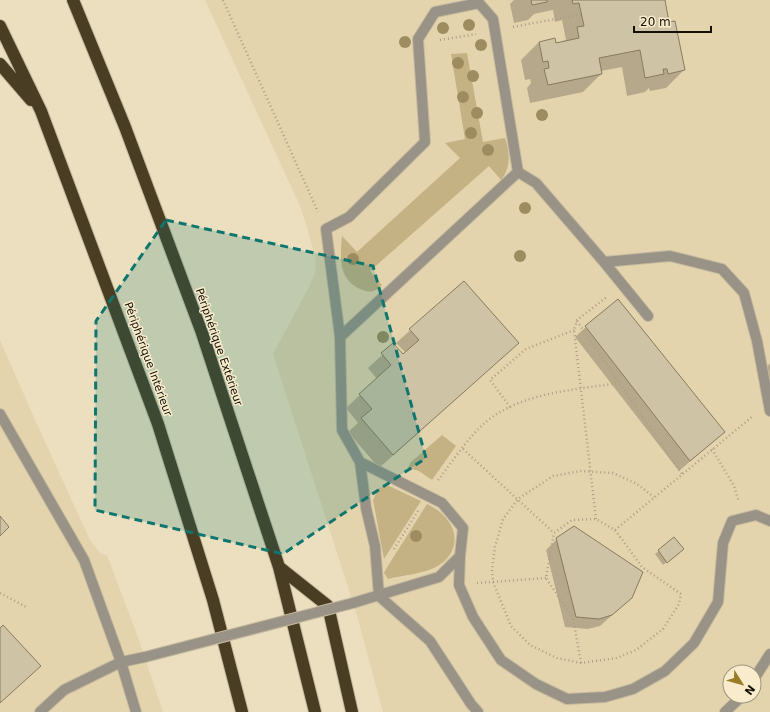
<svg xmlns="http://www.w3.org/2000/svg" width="770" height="712" font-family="'DejaVu Sans',sans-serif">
	<rect width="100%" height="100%" fill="#ecdfc0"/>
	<!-- built -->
	<path fill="#e4d4ae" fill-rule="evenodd" d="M205,0H770V712H383L356,612L273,354L309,287L315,273L316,260L306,224L300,206ZM730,672H754V696H730Z
		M0,340L37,424L90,540L101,554L107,555L139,640L163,712H0Z"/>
	<!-- green -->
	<path fill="#c4b284" d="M467,53L483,142L505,138C510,152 511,168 501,180L489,166L370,271L382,285C374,293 370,293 360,289C338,279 340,257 342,236L357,252L460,158L445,143L465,139L451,54Z
		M442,435L456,446L432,480L419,471L408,468L410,463Z
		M387,485L421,501L384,559L373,500L378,489Z
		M427,504C433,507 440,511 444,516C461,533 457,556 436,567C423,574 403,575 388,579L384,573L386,569Z"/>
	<!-- shadow -->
	<path fill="#0003" d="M514,0H664L668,23L684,70L666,88L650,91L649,88L645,92L627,96L622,67L601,71V74L583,92L530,103L527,88L531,83L530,79L525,80L521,60L539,42L555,44L566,40L562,20L555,22L553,10L534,14L528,20L514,23L510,4Z
		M464,282L518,343L379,468L348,432L358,423L346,408L377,379L368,368L393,345L403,356L406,353L396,343Z
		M586,327L724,432L679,471L575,337Z
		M770,363V389L767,367Z
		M557,539L620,608L600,626L588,629L565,627L546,550Z
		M674,539L679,552L663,565L655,554Z"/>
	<!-- building -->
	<path fill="#cfc3a5" stroke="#877b5f" d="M531,0H547V2L532,5Z
		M572,0H665L669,22L675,21L685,70L668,74L667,69H663L664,74L645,78L640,50L599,58L602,74L548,85L544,69L549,68L548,61L543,62L539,42L555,38L556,43L579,38L577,27L584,26L579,3L573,4Z
		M464,281L519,343L393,455L361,418L372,409L359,394L391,365L381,353L393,343L403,354L419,340L409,329Z
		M618,299L725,432L690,461L585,326Z
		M0,516L9,527L0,536Z
		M574,526L643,572L632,598L612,615L599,619L576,617L556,538Z
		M674,537L684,549L667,563L658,550Z
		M3,625L41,666L0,703V628Z"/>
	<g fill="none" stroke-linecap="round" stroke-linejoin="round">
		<!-- service casing -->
		<g stroke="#c5ba9e" stroke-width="12">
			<path id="service" d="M518,172L536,183L604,262L648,316
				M604,262L670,256L722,269L744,293L757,341L770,411
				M340,337L326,229L349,217L425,142L418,39L435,12L479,3L493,19L518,172L340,337L342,430L360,462L366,508L375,546L379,596L430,641L471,704L478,712
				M0,414L84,560L121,662L136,712
				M460,556L459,585L473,617L501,660L536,684L567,699L605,697L633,689L665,671L694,643L718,602L723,543L732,521L756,515L770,521
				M353,603L439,577L460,556L463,528L442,503L360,462
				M754,679L770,654
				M40,712L64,690L121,662L145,657
				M725,712L742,696"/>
		</g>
		<!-- motorway casing -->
		<g stroke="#c5ba9e" stroke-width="14">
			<path id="motorway" d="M73,0L125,127L202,333L279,567L315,712
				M0,26L41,111L158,424L213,600L242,712
				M0,64L31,100
				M279,567L328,606L352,712"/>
		</g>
		<!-- path -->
		<path stroke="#aa9f86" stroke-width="2.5" stroke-dasharray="1 3" stroke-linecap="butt" d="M223,0L318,212
			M513,27L582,14
			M440,40L476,34
			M577,321L682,474
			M510,407L490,380L526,349L574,330
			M463,449L554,533
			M712,449L734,486L739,502
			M438,480C453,461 468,437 487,421C524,392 574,390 619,383
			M596,519L574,330L577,320L608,296
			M615,530L753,416
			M394,549L418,511
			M477,583L546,578
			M0,593L28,608
			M581,663L573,618L546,578L554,533L572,520L596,519L615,530L642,567L681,594L679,604L663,629L636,650L617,658L581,663L557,658L530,645L511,626L493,582L492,570L495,547L503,519L518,499L553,476L581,471L613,473L637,484L654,497"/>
		<!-- service -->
		<use href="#service" stroke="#989386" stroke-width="10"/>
		<!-- motorway -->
		<use href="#motorway" stroke="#493e24" stroke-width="12"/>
		<!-- service-bridge casing -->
		<g stroke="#c5ba9e" stroke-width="12" stroke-linecap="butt">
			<path id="service-bridge" d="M145,657L353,603"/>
		</g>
		<!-- service-bridge -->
		<use href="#service-bridge" stroke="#989386" stroke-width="10"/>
	</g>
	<!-- trees -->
	<g fill="#9d8c5f">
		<circle cx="469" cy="25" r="6"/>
		<circle cx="443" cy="28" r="6"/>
		<circle cx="405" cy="42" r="6"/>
		<circle cx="481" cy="45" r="6"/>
		<circle cx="458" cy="63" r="6"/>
		<circle cx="473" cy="76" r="6"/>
		<circle cx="463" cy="97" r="6"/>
		<circle cx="477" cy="113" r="6"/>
		<circle cx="542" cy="115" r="6"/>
		<circle cx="471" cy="133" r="6"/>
		<circle cx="488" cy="150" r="6"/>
		<circle cx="525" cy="208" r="6"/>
		<circle cx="520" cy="256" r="6"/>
		<circle cx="353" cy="259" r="6"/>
		<circle cx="383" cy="337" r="6"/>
		<circle cx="416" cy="536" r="6"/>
	</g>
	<!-- marked area -->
	<path fill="#0f766e" fill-opacity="0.2" stroke="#0f766e" stroke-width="3" stroke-dasharray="8 5" stroke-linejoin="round" d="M166,220L373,266L426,458L283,554L95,510L96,321Z"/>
	<g text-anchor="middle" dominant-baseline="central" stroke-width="3" stroke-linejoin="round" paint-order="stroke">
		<!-- street labels -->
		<g font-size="11" fill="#141005" stroke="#f9eccd">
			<text transform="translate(219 347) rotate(71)">Périphérique Extérieur</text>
			<text transform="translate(148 359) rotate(70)">Périphérique Intérieur</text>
		</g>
	</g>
	<!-- north arrow -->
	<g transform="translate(742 684) rotate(127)"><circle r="19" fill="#f9eccd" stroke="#9d947d"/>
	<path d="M0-3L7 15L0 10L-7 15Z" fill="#9a7c25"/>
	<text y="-6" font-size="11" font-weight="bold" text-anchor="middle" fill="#141005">N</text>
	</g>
	<!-- scale -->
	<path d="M634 26v6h77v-6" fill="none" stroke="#141005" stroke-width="2"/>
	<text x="640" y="26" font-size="12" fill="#141005" stroke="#f9eccd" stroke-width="3" paint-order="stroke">20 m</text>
</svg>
